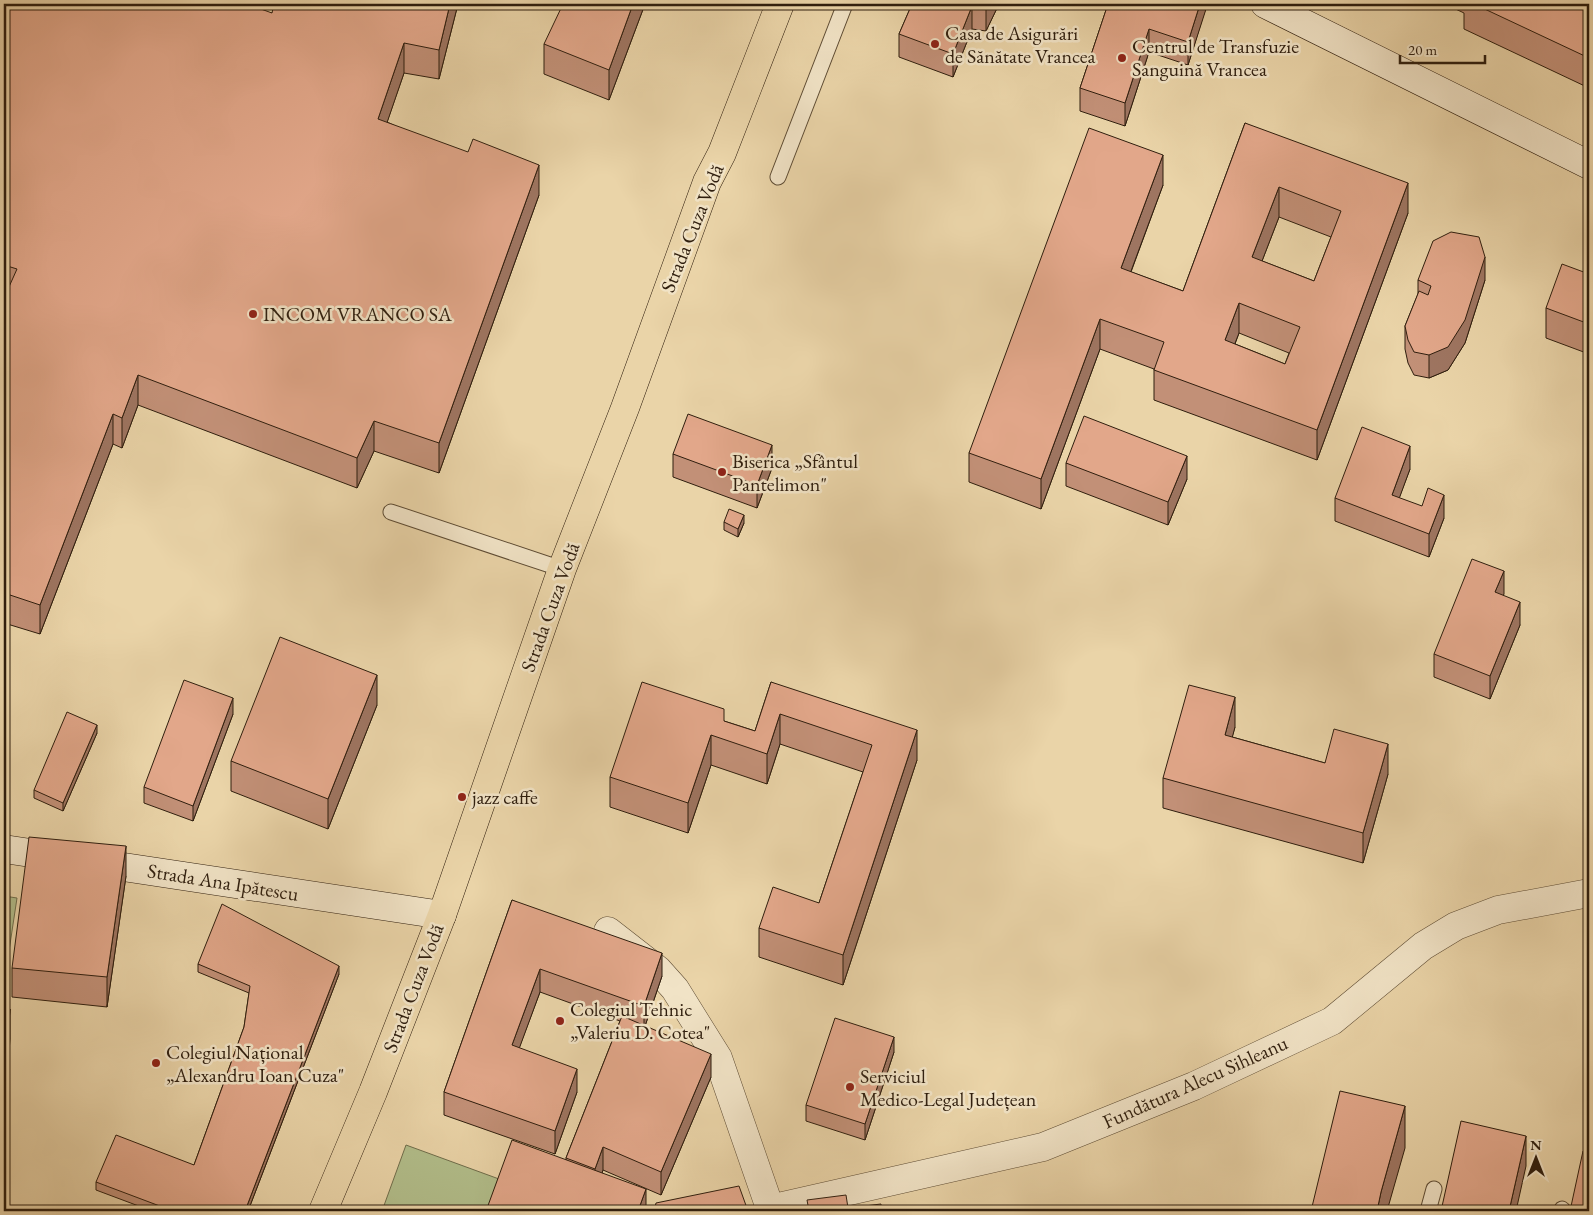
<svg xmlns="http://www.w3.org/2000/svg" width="1593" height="1215" font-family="'EB Garamond',serif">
	<rect width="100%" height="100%" fill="#ead4a8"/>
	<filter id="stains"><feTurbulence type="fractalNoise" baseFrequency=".004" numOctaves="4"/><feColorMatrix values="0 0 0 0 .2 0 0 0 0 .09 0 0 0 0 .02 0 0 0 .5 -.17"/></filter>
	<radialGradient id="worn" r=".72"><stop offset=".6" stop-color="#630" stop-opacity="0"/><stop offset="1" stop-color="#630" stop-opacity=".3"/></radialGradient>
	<!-- green -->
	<path fill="#b2be8b" stroke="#706e4c" d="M4,896L17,898L4,984Z
		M406,1145L499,1179L487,1211H382Z"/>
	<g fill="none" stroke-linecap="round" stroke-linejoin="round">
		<!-- lane casing -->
		<g stroke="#5e4c34" stroke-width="17">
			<path id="lane" d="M778,177L845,4
				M391,512L562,569
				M1428,1211L1434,1189
				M1561,1211L1562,1209"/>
		</g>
		<!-- street casing -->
		<g stroke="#5e4c34" stroke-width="29">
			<path id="street" d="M608,931L658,970L675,989L718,1058L771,1211
				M770,1209L1043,1147L1194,1086L1332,1021L1423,946L1456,926L1498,910L1589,893"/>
		</g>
		<!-- secondary casing -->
		<g stroke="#2f1e0e" stroke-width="29">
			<path id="secondary" d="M1265,4L1589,165
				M4,849L442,915"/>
		</g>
		<!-- primary casing -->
		<g stroke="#2f1e0e" stroke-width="29">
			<path id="primary" d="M323,1211L373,1092L442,915L562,569L625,408L707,182L722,153L780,4"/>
		</g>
		<!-- lane -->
		<use href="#lane" stroke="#f1e3c6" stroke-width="15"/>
		<!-- street -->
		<use href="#street" stroke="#f1e3c6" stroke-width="28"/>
		<!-- secondary -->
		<use href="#secondary" stroke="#f1e3c6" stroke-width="28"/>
		<!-- primary -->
		<use href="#primary" stroke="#ead4a8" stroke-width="28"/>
	</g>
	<!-- wall -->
	<path fill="#c29077" stroke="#2f1e0e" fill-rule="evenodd" d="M4,4L272,13L458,4L439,79L404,73L387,122L539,195L439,473L374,451L357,488L138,405L122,448L113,444L40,634L4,623V298L5,295H4Z
		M645,4L609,100L544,74V44Z
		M912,4H999L986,31L972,29L953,77L899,57V34Z
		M1108,4H1207L1188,65L1149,52L1125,126L1080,111V88Z
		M1445,4H1589V88L1464,29V13Z
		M1245,123L1408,213L1317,460L1154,400V369L1100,349L1041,509L969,482V453L1163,185L1131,272L1183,291ZM1279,217L1331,237L1314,281L1262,261ZM1239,333L1289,353L1285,364L1235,344Z
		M1589,274V354L1546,338V308Z
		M1418,280H1485L1465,343L1448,370L1429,378L1414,375L1408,363L1405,349V326L1418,294Z
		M673,454L772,468L757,508L673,477Z
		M1066,463L1187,479L1168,525L1066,486Z
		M1410,469L1399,498L1444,518L1429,557L1335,521V498Z
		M724,522L744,523L738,537L724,530Z
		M1504,594L1503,595L1520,625L1490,699L1434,677V654Z
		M771,682L917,760L843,985L759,957V928L819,903L863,772L780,744L767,784L711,765L688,833L610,807V777L724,721L755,731Z
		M377,705L328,829L231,791V761Z
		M233,714L193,821L144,803V787Z
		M1235,727L1232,737L1325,763L1388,774L1363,863L1163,808V778Z
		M97,733L63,811L34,798V790Z
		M126,876L107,1007L12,997V968Z
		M512,900L662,976L645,1026L711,1077L661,1195L603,1170L602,1173L646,1211L566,1160V1158L620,1021L540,992L519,1048L577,1092L555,1154L444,1115V1092Z
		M198,964L339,974L248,1211H152L96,1190V1182L194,1165L244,1027L249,993L198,972Z
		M894,1052L865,1140L806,1121V1105Z"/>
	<!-- shaded-wall -->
	<path fill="#9e7561" stroke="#2f1e0e" d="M450,4H458L439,79V50Z
		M633,4H645L609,100V70Z
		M988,4H999L986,31V8Z
		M1200,4H1207V6L1188,65V42Z
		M972,6V29L953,77V54Z
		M1149,29V52L1125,126V103Z
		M404,43V73L378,149V119Z
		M1163,155V185L1121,298V268Z
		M539,165V195L439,473V443Z
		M1408,183V213L1317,460V430Z
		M1279,187V217L1252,287V257Z
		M1485,257V280L1465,343L1448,370L1429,378V355Z
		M1239,303V333L1225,369V340Z
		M1100,319V349L1041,509V479Z
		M138,375V405L122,448V418Z
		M113,414V444L40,634V605Z
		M374,421V451L357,488V458Z
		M772,445V468L757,508V485Z
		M1410,446V469L1392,518V495Z
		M1187,456V479L1168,525V502Z
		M1444,495V518L1429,557V534Z
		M744,515V523L738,537V529Z
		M1504,571V594L1495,615V592Z
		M1520,602V625L1490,699V676Z
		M377,675V705L328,829V799Z
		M1235,697V727L1225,765V735Z
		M233,698V714L193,821V806Z
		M780,714V744L767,784V754Z
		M97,725V733L63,811V803Z
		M917,730V760L843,985V955Z
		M711,735V765L688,833V803Z
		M1388,744V774L1363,863V833Z
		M126,846V876L107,1007V977Z
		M662,953V976L644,1029V1006Z
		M339,966V974L248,1211H245Z
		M540,969V992L512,1068V1045Z
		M10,1009V1039L4,1116V1086Z
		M894,1037V1052L865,1140V1124Z
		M711,1054V1077L661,1195V1172Z
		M577,1069V1092L555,1154V1131Z
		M1405,1106V1148L1387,1211H1377L1381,1192Z
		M1526,1136V1166L1516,1211H1509Z
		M603,1147V1170L595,1192V1169Z
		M646,1189V1211H638Z"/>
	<!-- building -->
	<path fill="#e2a78a" stroke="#2f1e0e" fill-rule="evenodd" d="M4,4H247L272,13L274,4H450L439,50L404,43L378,119L468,152L473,139L539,165L439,443L374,421L357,458L138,375L122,418L113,414L40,605L4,593V298L17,269L4,265Z
		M563,4H633L609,70L544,44Z
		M912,4H988L986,8L972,6L953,54L899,34Z
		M1108,4H1200L1188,42L1149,29L1125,103L1080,88Z
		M1474,4H1589V58Z
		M1245,123L1408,183L1317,430L1154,370L1164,342L1100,319L1041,479L969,453L1089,128L1163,155L1121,268L1183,291ZM1279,187L1341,211L1314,281L1252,257ZM1239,303L1300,327L1285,364L1225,340Z
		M1451,232L1479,237L1485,257L1465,320L1448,347L1429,355L1414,352L1408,340L1405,326L1419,291L1428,295L1431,286L1418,280L1433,241Z
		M1562,264L1589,274V324L1546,308Z
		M688,414L772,445L757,485L673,454Z
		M1084,416L1187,456L1168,502L1066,463Z
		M1362,427L1410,446L1392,495L1422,506L1428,488L1444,495L1429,534L1335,498Z
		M729,509L744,515L738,529L724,522Z
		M1472,559L1504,571L1495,592L1520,602L1490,676L1434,654Z
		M280,637L377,675L328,799L231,761Z
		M184,680L233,698L193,806L144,787Z
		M642,682L724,709V721L755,731L771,682L917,730L843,955L759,928L773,887L819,903L872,745L780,714L767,754L711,735L688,803L610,777Z
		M1189,685L1235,697L1225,735L1325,763L1334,729L1388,744L1363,833L1163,778Z
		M67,712L97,725L63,803L34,790Z
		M29,837L126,846L107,977L12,968Z
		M512,900L662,953L644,1006L540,969L512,1045L577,1069L555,1131L444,1092Z
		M222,904L339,966L245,1211H173L96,1182L116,1135L194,1165L244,1027L250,986L198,964Z
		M4,1008L10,1009L4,1086Z
		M622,1016L711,1054L661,1172L603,1147L595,1169L566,1158Z
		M835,1018L894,1037L865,1124L806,1105Z
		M1340,1091L1405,1106L1381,1192L1377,1211H1311Z
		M1461,1121L1526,1136L1509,1211H1441Z
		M512,1140L646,1189L638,1211H486Z
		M1583,1151L1589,1152V1211H1570Z
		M739,1186L748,1211H654L656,1203Z
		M846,1195L848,1208L881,1204V1211H809L807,1200Z"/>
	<!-- markers -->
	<g fill="#8f2418" stroke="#f1e3c6" stroke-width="2">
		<circle cx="935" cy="44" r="5"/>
		<circle cx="1122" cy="58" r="5"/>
		<circle cx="253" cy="314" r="5"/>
		<circle cx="722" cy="472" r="5"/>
		<circle cx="462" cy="797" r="5"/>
		<circle cx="560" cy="1021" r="5"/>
		<circle cx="156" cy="1063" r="5"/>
		<circle cx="850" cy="1087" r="5"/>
	</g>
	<g text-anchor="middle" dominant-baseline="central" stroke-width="5" stroke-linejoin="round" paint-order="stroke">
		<!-- poi labels -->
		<g font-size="20" fill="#2f1e0e" stroke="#f1e3c6" text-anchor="start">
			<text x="945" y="33">Casa de Asigurări<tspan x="945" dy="23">de Sănătate Vrancea</tspan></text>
			<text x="1132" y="46">Centrul de Transfuzie<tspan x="1132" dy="23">Sanguină Vrancea</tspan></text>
			<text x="263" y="314">INCOM VRANCO SA</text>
			<text x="732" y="461">Biserica „Sfântul<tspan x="732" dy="23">Pantelimon"</tspan></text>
			<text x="472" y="797">jazz caffe</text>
			<text x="570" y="1009">Colegiul Tehnic<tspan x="570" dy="23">„Valeriu D. Cotea"</tspan></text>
			<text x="166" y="1052">Colegiul Național<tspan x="166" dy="23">„Alexandru Ioan Cuza"</tspan></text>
			<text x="860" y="1076">Serviciul<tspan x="860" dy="23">Medico-Legal Județean</tspan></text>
		</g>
		<!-- street labels -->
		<g font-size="20" fill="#2f1e0e" stroke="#f1e3c6">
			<text transform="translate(692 228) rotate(-68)">Strada Cuza Vodă</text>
			<text transform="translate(550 607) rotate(-70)">Strada Cuza Vodă</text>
			<text transform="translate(223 882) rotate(9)">Strada Ana Ipătescu</text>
			<text transform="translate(413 988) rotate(-69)">Strada Cuza Vodă</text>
			<text transform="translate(1195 1082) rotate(-24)">Fundătura Alecu Sihleanu</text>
		</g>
	</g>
	<!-- margin -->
	<rect width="1593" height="1215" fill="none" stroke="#ead4a8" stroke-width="20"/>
	<rect x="5" y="5" width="1583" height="1205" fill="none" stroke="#2f1e0e" stroke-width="2.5"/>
	<rect x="10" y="10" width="1573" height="1195" fill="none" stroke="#2f1e0e"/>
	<!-- north arrow -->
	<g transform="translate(1536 1158)" stroke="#f1e3c6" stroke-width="4" paint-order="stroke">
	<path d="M0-4L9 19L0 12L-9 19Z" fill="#2f1e0e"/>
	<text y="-8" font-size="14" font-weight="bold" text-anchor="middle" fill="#2f1e0e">N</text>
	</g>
	<!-- scale -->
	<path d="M1400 55v8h85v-8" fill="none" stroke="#2f1e0e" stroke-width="2.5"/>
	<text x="1408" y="55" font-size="15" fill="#2f1e0e" stroke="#f1e3c6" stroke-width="4" paint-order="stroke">20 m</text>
	<rect width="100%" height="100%" filter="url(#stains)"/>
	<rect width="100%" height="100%" fill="url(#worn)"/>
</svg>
